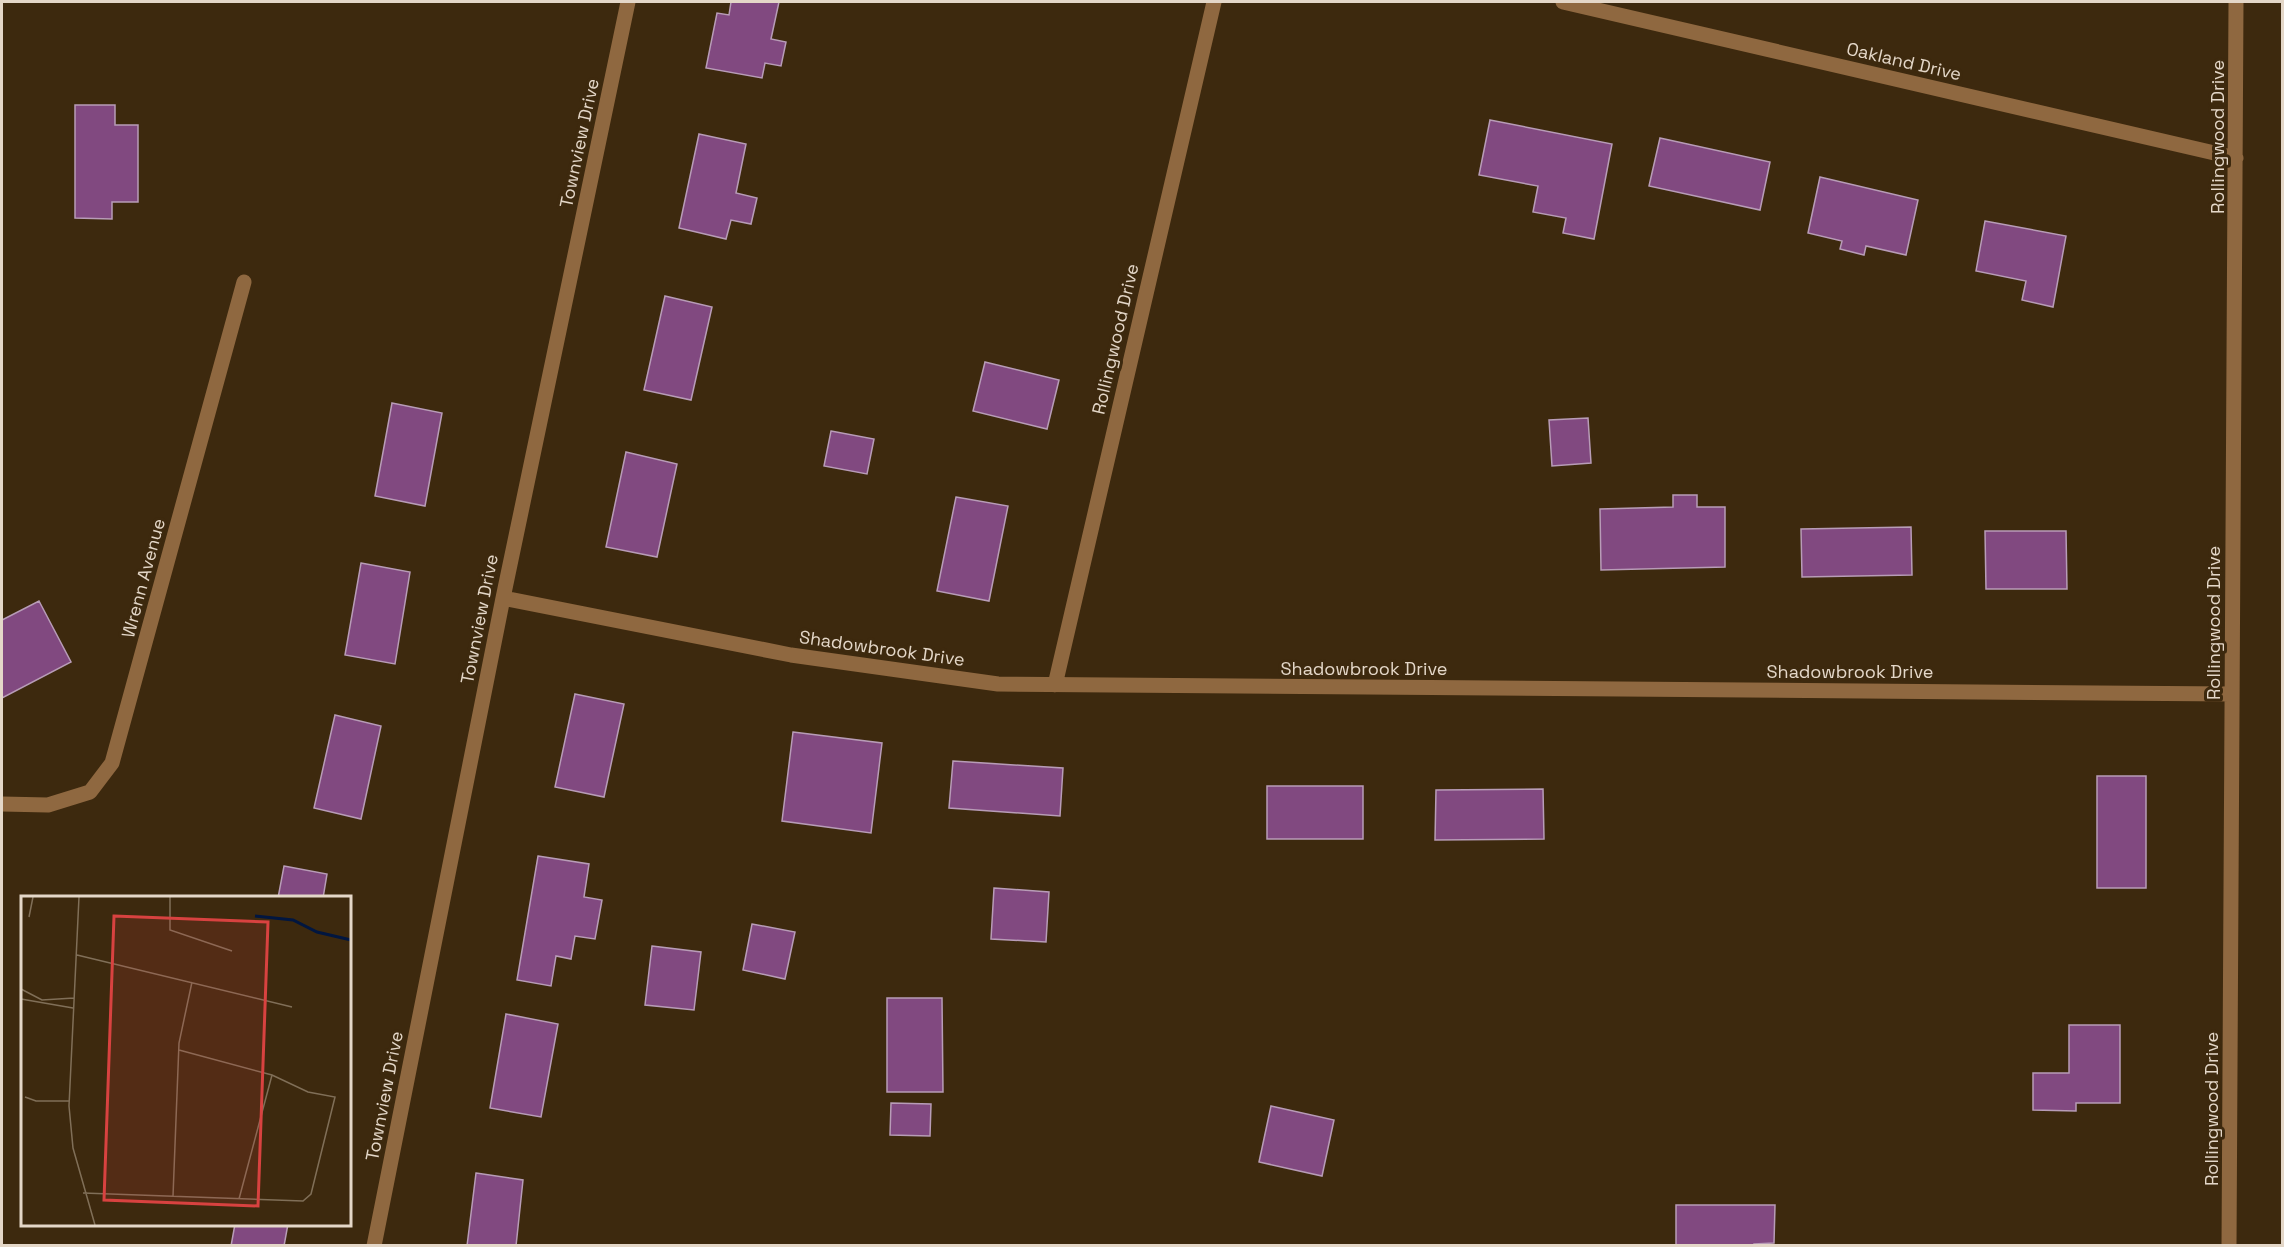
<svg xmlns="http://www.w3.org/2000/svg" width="2284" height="1247" font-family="'Space Grotesk',sans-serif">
	<rect width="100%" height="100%" fill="#3d290e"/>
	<!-- building -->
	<path fill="#814980" stroke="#b89cb7" stroke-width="1.5" d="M731,2H779L771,39L786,42L781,66L765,63L762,78L706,68L717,13L729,15Z
		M75,105H115V125H138V202H112V219L75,218Z
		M1490,120L1612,144L1594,239L1563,233L1566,218L1533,212L1538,186L1479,175Z
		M699,134L746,144L736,193L757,198L751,224L731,220L726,239L679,228Z
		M1660,138L1770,162L1760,210L1649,186Z
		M1820,177L1918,200L1906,255L1866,246L1864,255L1840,249L1842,241L1808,233Z
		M1985,221L2066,236L2053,307L2022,300L2026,281L1976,271Z
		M665,296L712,307L691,400L644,390Z
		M985,362L1059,380L1047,429L973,411Z
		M392,403L442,413L425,506L375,496Z
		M1588,418L1591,463L1552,466L1549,420Z
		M831,431L874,439L867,474L824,466Z
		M626,452L677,464L657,557L606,547Z
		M1673,495H1697V507H1725V567L1601,570L1600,509L1673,507Z
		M956,497L1008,506L989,601L937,591Z
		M1911,527L1912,575L1802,577L1801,529Z
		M1985,531H2066L2067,589H1986Z
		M361,563L410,572L395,664L345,655Z
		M39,601L71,662L2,698V620Z
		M575,694L624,704L604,797L555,787Z
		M335,715L381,726L361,819L314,808Z
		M793,732L882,743L871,833L782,821Z
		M953,761L1063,768L1060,816L949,808Z
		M2097,776H2146V888H2097Z
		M1267,786H1363V839H1267Z
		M1543,789L1544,839L1435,840L1436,790Z
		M538,856L589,864L584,897L602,900L595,939L575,936L571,959L556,956L551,986L517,980Z
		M284,866L327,874L323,898H278Z
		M994,888L1049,892L1046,942L991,939Z
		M752,924L795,932L785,979L743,970Z
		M652,946L701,952L694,1010L645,1005Z
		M887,998H942L943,1092H887Z
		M506,1014L558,1024L541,1117L490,1108Z
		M2069,1025H2120V1103H2076V1111L2033,1110V1073H2069Z
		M891,1103L931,1104L930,1136L890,1135Z
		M1271,1106L1334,1120L1322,1176L1259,1162Z
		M476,1173L523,1180L516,1246H467Z
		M1676,1205H1775L1774,1243L1754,1244V1246H1676Z
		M235,1224H288L284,1246H231Z"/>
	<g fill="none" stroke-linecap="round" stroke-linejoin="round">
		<!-- minor -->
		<path stroke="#8f6840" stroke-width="15" d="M1563,2L2236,158
			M503,598L791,655L998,684L2232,694
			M1055,685L1214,2
			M2,804L48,805L90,792L112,763L244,282
			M374,1246L503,598L628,2
			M2229,1246L2236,2"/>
	</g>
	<g text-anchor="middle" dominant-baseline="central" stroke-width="6" stroke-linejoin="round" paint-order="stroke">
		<!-- street labels -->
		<g font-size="18" fill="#e4d7c8" stroke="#3d290e">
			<text transform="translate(1904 61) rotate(13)">Oakland Drive</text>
			<text transform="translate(2217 137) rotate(-90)">Rollingwood Drive</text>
			<text transform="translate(579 143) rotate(-78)">Townview Drive</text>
			<text transform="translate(1115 339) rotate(-77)">Rollingwood Drive</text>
			<text transform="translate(143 578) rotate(-75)">Wrenn Avenue</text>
			<text transform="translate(479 619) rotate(-79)">Townview Drive</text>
			<text transform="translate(2213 623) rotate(-90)">Rollingwood Drive</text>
			<text transform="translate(882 648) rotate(8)">Shadowbrook Drive</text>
			<text x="1364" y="668">Shadowbrook Drive</text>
			<text x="1850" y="671">Shadowbrook Drive</text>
			<text transform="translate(384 1096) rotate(-79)">Townview Drive</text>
			<text transform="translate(2211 1109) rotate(-90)">Rollingwood Drive</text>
		</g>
	</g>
	<!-- overview -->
	<g transform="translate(21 896)">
		<rect width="330" height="330" fill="#3d290e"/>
		<path fill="none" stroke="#011640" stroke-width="3" d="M234,20L272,24L296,36L330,44"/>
		<path fill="none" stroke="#806f58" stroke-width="1.5" d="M58,1L48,210L52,252L74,329M149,1V34L211,55M8,21L12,1M56,59L271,111M0,93L21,104L53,102M0,103L52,112M4,201L15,205H48M62,297L282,305L290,298L314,201L287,196L251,179L158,154M152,300L158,147L171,86M218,303L251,179"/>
		<path fill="#d84240" fill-opacity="0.15" stroke="#d84240" stroke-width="3" d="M93,20L247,26L237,310L83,304Z"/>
		<rect width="330" height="330" fill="none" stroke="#e4d7c8" stroke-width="3"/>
	</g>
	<!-- border -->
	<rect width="2284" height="1247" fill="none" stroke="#e4d7c8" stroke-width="6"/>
</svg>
